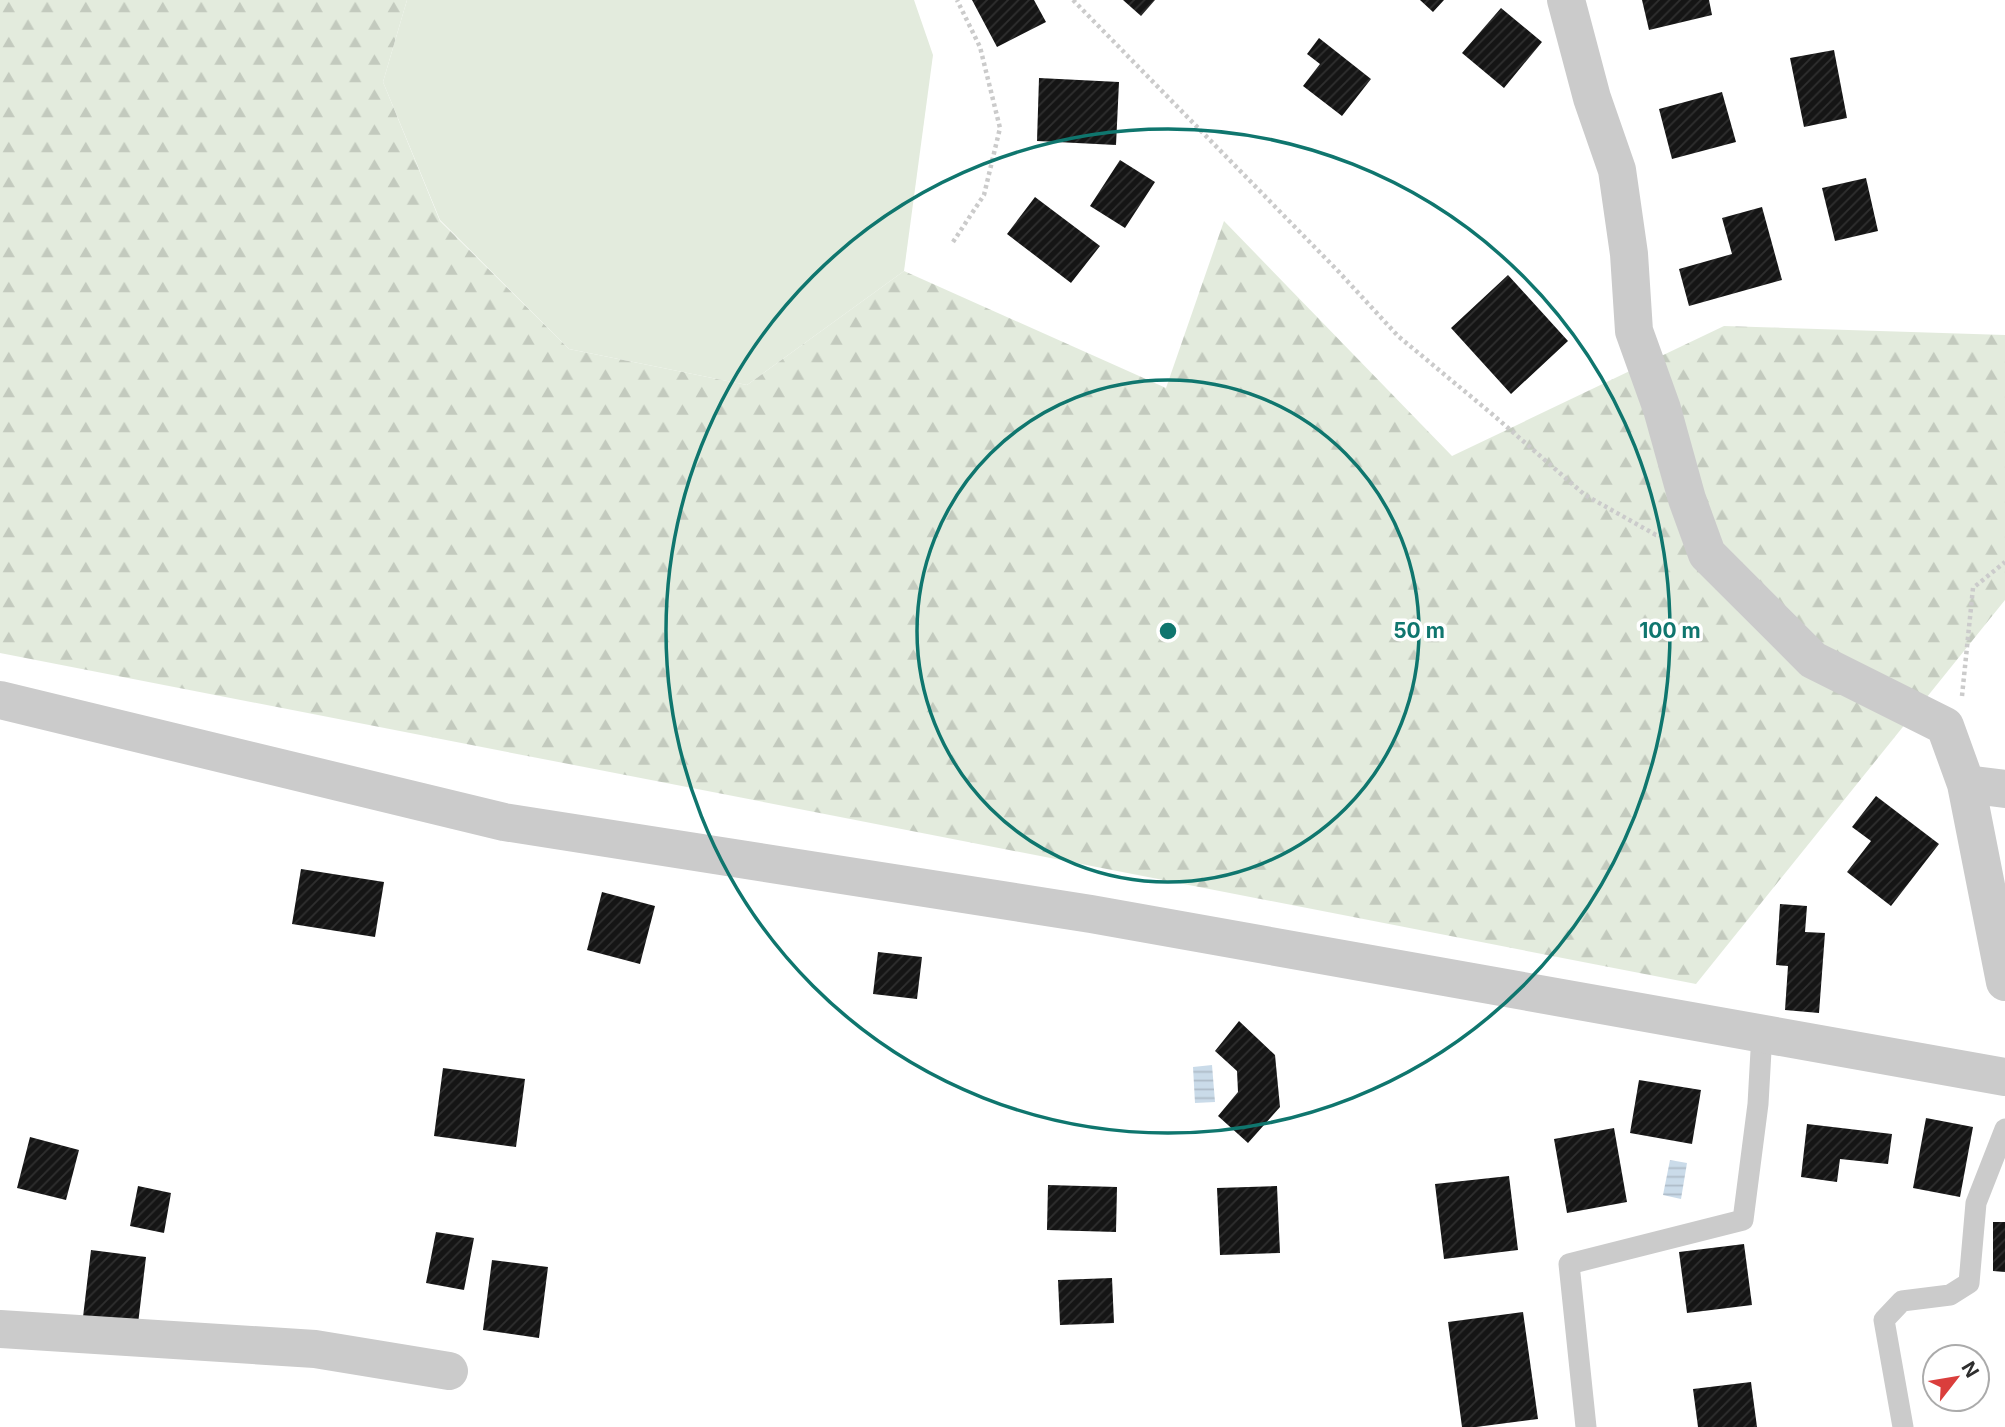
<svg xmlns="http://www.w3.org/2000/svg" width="2005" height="1427" font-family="Inter,sans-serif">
	<defs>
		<pattern id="forest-firs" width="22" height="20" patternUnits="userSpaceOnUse" patternTransform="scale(1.75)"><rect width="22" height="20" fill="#e3ebdd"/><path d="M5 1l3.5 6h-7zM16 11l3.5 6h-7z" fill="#c3cabe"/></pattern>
		<pattern id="water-rules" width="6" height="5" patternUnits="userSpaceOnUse" patternTransform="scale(1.75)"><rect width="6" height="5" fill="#cadbe9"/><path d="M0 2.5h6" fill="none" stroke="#aebcc8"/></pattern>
		<pattern id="building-hatch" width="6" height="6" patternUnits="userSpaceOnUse" patternTransform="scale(1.75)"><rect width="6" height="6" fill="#151515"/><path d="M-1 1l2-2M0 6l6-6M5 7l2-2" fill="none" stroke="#2f2f2f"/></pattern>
	</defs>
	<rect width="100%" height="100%" fill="#fff"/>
	<!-- grass -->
	<path fill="#e3ebdd" d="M407,0H914L933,55L904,271L747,385L569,349L440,220L383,82Z"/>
	<!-- forest -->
	<path fill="url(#forest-firs)" d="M0,0H407L383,82L440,221L569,349L747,385L904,271L1166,388L1224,221L1452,456L1724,326L2005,335V600L1696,984L0,653Z"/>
	<!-- water -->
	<path fill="url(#water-rules)" d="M1212,1065L1215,1102L1195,1103L1193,1067Z
		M1670,1160L1687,1163L1681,1199L1663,1195Z"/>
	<!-- building -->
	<path fill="url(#building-hatch)" d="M972,0H1034L1046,22L997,47Z
		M1123,0H1155L1141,16Z
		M1420,0H1444L1433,12Z
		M1642,0H1709L1712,15L1649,30Z
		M1501,8L1542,42L1504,88L1462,53Z
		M1319,38L1371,79L1342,116L1303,86L1320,64L1307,54Z
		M1834,50L1847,118L1804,127L1790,58Z
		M1039,78L1119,82L1116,145L1037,141Z
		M1722,92L1736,142L1672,159L1659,109Z
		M1120,160L1155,182L1125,228L1090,206Z
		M1866,178L1878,231L1835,241L1822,188Z
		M1035,197L1100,246L1071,283L1007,234Z
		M1762,207L1782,280L1689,306L1679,269L1732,254L1722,218Z
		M1508,275L1568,341L1511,394L1451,328Z
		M1876,796L1939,844L1891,906L1847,872L1871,841L1852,827Z
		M301,869L384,882L375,937L292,924Z
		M602,892L655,906L640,964L587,950Z
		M1780,904L1807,906L1805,932L1825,933L1819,1013L1785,1010L1788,966L1776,965Z
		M878,952L922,957L917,999L873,994Z
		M1239,1021L1275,1055L1280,1107L1248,1143L1218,1116L1238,1092L1237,1071L1215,1051Z
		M443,1068L525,1079L516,1147L434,1136Z
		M1639,1080L1701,1090L1692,1144L1630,1133Z
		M1926,1118L1973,1127L1960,1197L1913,1188Z
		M1807,1124L1892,1134L1888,1164L1840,1159L1837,1182L1801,1177Z
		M1614,1128L1627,1202L1567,1213L1554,1139Z
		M30,1137L79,1150L66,1200L17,1188Z
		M1509,1176L1518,1250L1444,1259L1435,1184Z
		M1048,1185L1117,1187L1116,1232L1047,1230Z
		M138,1186L171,1193L164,1233L130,1226Z
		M1277,1186L1280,1253L1220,1255L1217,1188Z
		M1993,1222H2005V1272L1993,1271Z
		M436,1232L474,1238L464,1290L426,1283Z
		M1744,1244L1752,1305L1687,1313L1679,1252Z
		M91,1250L146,1257L138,1324L83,1317Z
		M492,1260L548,1267L539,1338L483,1330Z
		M1112,1278L1114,1323L1060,1325L1058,1280Z
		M1523,1312L1538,1419L1476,1427H1462L1448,1322Z
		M1751,1382L1757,1427H1698L1693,1389Z"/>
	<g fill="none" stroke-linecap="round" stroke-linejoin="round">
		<!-- path -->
		<path stroke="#cbcbcb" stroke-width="4.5" stroke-dasharray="3.5 3.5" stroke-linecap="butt" d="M1073,0L1338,271L1398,336L1492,414L1585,495L1656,535H1662
			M953,242L984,195L1000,128L980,47L957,0
			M1962,696L1973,588L2005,562"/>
		<!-- lane -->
		<path stroke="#cbcbcb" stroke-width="21" d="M1586,1427L1569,1264L1743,1220L1758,1104L1762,1033
			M1903,1427L1884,1320L1902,1301L1950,1295L1969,1283L1976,1203L2005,1129"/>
		<!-- street -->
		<path stroke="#cbcbcb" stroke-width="38" d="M1566,0L1592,98L1617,170L1629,254L1634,331L1662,409L1687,499L1707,554L1813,660L1945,726L1966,784
			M0,700L504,822L1091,914L2005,1077
			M2005,789L1966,784L2005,982
			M0,1329L315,1349L449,1371"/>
	</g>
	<!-- distance rings -->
	<g fill="none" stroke="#0f766e" stroke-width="3.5">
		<circle cx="1168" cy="631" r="251"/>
		<circle cx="1168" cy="631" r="502"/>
	</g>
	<circle cx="1168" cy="631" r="10" fill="#0f766e" stroke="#fff" stroke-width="3.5"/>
	<g font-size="21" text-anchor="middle" font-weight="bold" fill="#0f766e" stroke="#fff" stroke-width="7" stroke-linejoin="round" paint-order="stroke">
		<text x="1419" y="638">50 m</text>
		<text x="1670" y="638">100 m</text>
	</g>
	<!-- north arrow -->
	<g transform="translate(1956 1378) rotate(59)"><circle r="33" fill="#ffffff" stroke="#ababab" stroke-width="2"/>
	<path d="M0-5L12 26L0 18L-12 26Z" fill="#da3e3c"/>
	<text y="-10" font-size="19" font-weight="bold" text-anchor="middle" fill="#2e2e2e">N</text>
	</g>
</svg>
